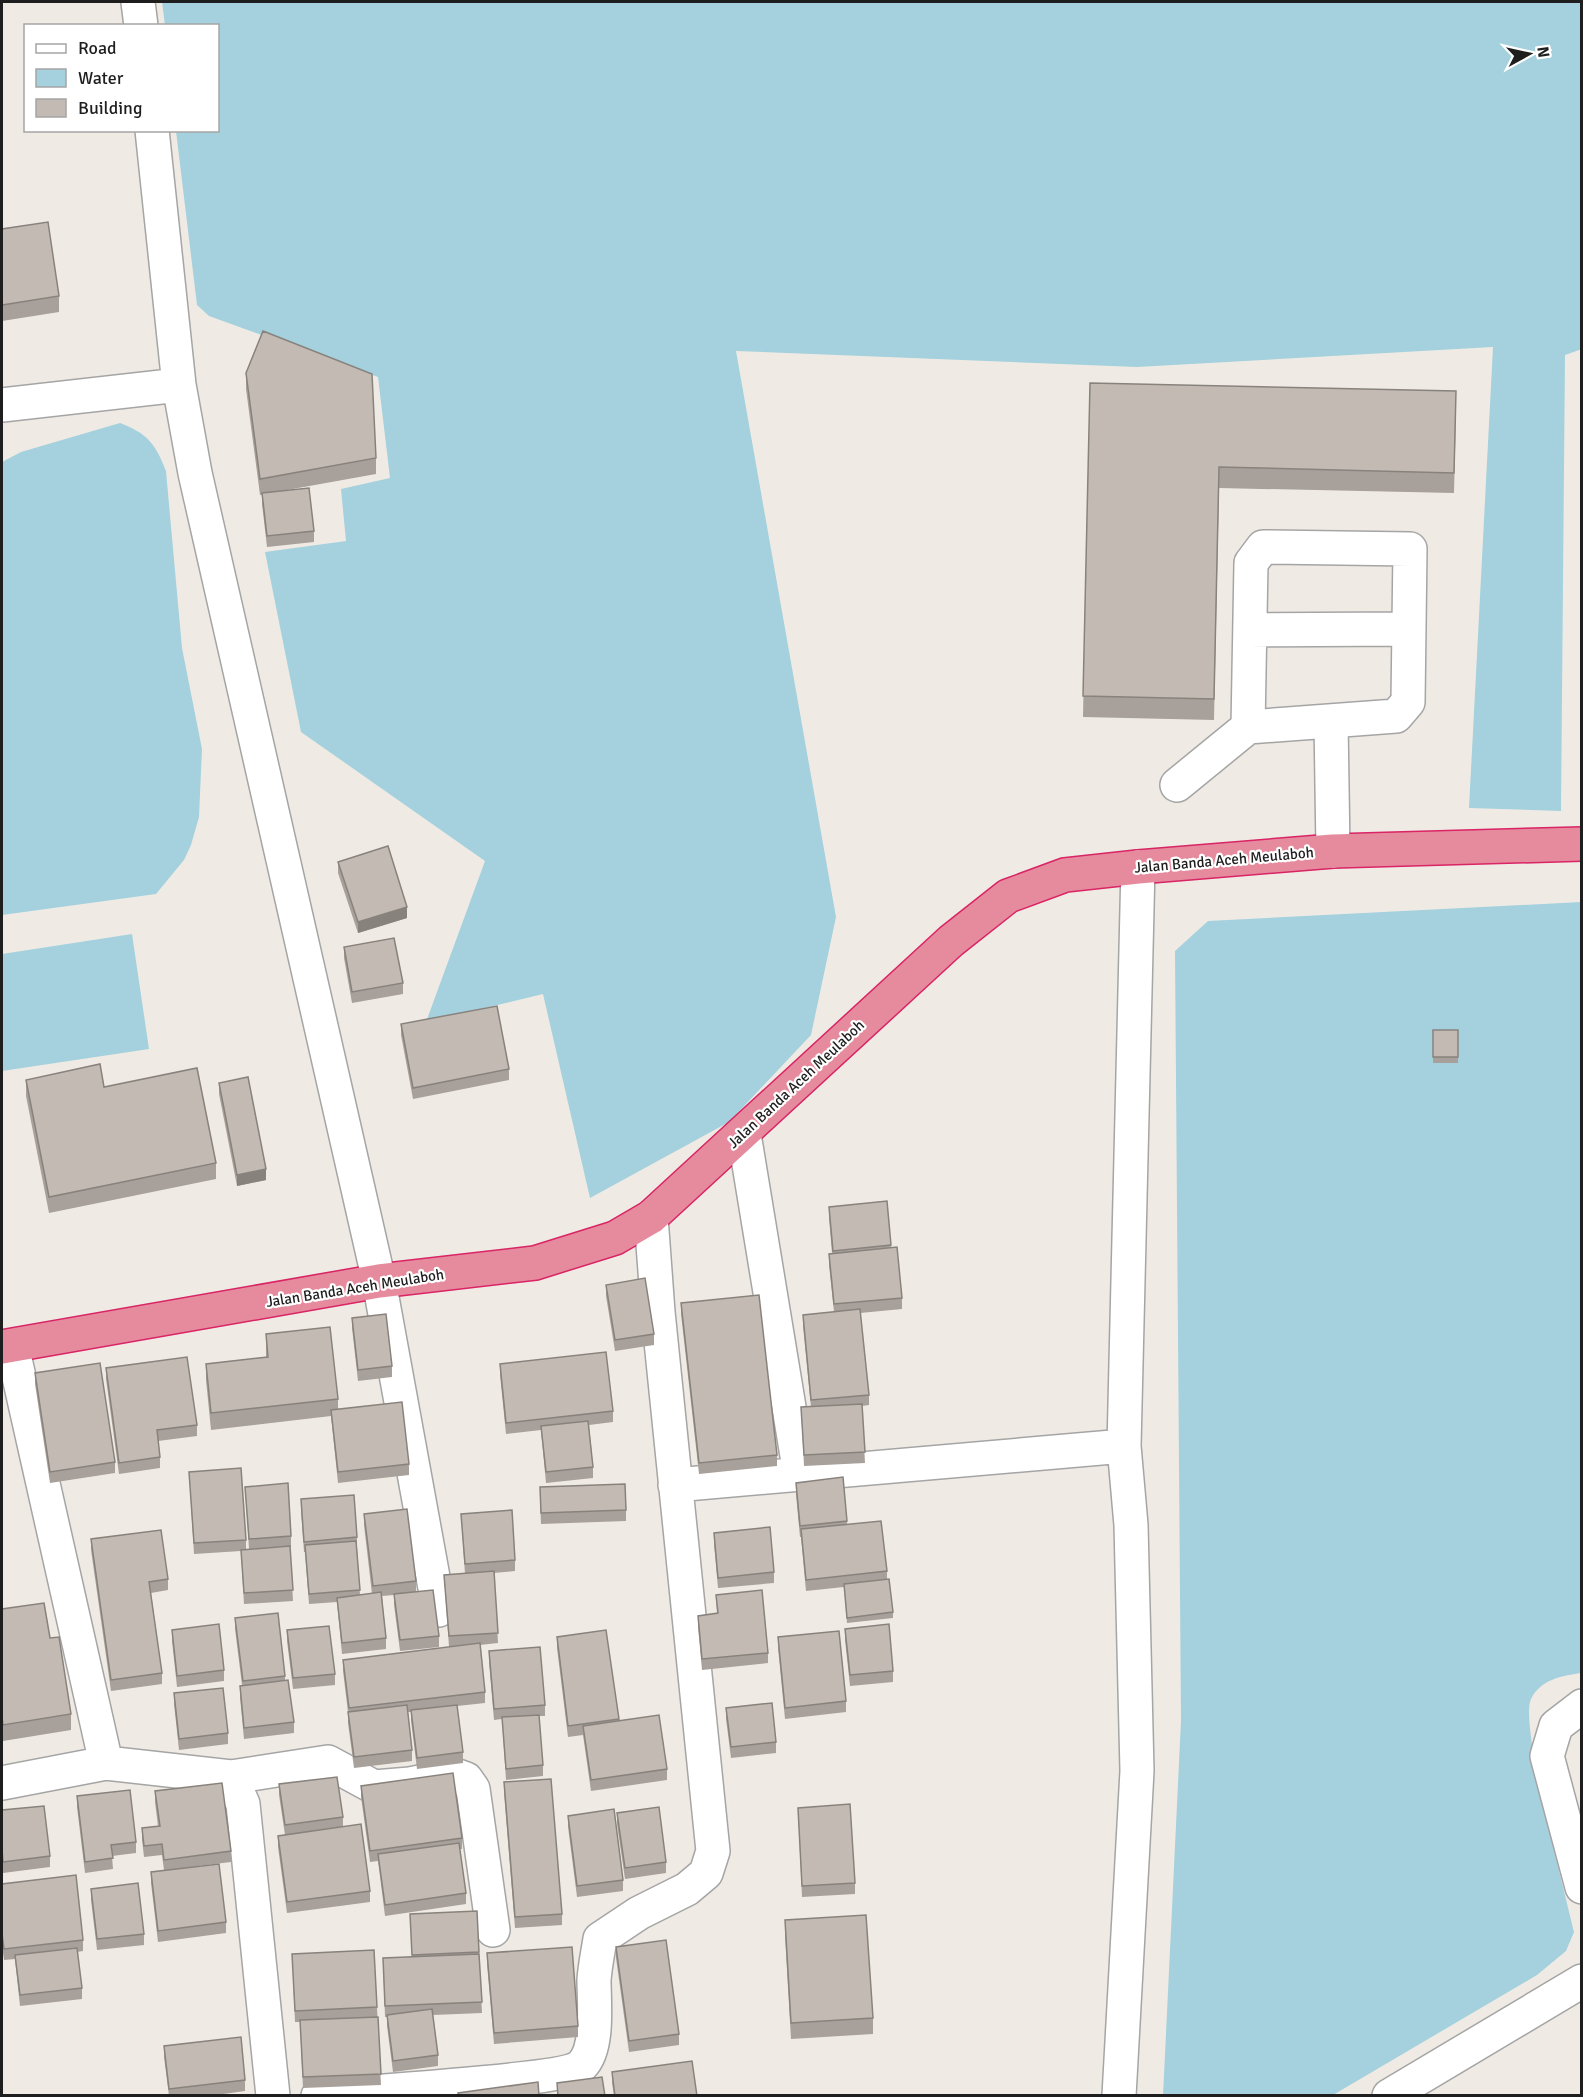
<svg xmlns="http://www.w3.org/2000/svg" width="1583" height="2097" font-family="Signika,sans-serif">
	<rect width="100%" height="100%" fill="#efebe4"/>
	<!-- water -->
	<path fill="#a4d1dd" d="M162,2H1581L1582,349L1565,355L1561,811L1469,808L1493,347L1137,367L736,351L836,917L811,1035L729,1122L590,1198L543,994L426,1022L485,861L301,732L265,552L346,541L341,489L390,478L378,377L209,316L197,305L176,131L218,130V26L165,25Z
		M120,423C148,434 155,443 166,471L182,648L202,749L199,817L191,845L184,860L156,894L2,915V462L21,452Z
		M1581,902V1673C1562,1676 1541,1679 1531,1699C1519,1724 1566,1895 1574,1932L1566,1951L1537,1975L1333,2095L1163,2096L1181,1721L1175,951L1208,921Z
		M132,934L149,1049L2,1071V954Z"/>
	<g fill="none" stroke-linecap="round" stroke-linejoin="round">
		<!-- minor casing -->
		<g stroke="#a5a5a5" stroke-width="36">
			<path id="minor" d="M138,2L141,26
				M152,130L179,385L195,473L379,1281L439,1610
				M2,405L179,385
				M1263,547L1410,549L1408,702L1396,716L1248,727L1251,563Z
				M1250,630L1409,629
				M1331,721L1333,851
				M1177,785L1248,727
				M744,1134L800,1474
				M675,1485L1124,1446
				M1582,1706L1556,1726L1547,1756L1582,1887
				M106,1763L231,1777L243,1804L273,2096
				M231,1777L328,1762L374,1787L410,1784L455,1775L466,1779L473,1789L493,1930
				M2,1783L106,1763L12,1346
				M318,2096C356,2092 565,2081 582,2065C599,2048 594,2002 594,1980C595,1966 598,1952 600,1939L639,1913L687,1889L706,1873L713,1851L658,1312L651,1217
				M1119,2096L1137,1771L1131,1525L1124,1446L1138,867
				M1389,2096L1582,1981"/>
		</g>
		<!-- highway casing -->
		<g stroke="#d92465" stroke-width="36">
			<path id="highway" d="M2,1347L379,1281L535,1263L615,1238L651,1217L951,941L1008,896L1065,875L1138,867L1333,851L1582,844"/>
		</g>
		<!-- minor -->
		<use href="#minor" stroke="#fff" stroke-width="33"/>
		<!-- highway -->
		<use href="#highway" stroke="#e68b9d" stroke-width="33"/>
	</g>
	<!-- wall -->
	<path fill="#a8a09a" d="M2,229L59,296V312L2,321Z
		M246,373L376,458V474L287,490L314,531V542L267,547L262,504V495H260L246,389Z
		M1090,383L1456,412L1454,493L1219,488L1214,720L1083,717Z
		M338,862L407,918L358,933L338,873Z
		M344,947L403,983V994L352,1003L344,958Z
		M401,1024L509,1069V1080L413,1099L401,1035Z
		M1433,1030H1458V1063H1433Z
		M26,1080L216,1163V1179L49,1213L26,1096Z
		M219,1083L266,1180L237,1186L219,1094Z
		M887,1201L891,1247L902,1298V1309L860,1313L869,1395V1405L862,1406L865,1463L804,1466L801,1407H811L803,1326V1315L834,1312L829,1265V1254L832,1253L829,1218V1207Z
		M606,1285L654,1334V1345L615,1351L606,1296Z
		M681,1303L777,1455V1466L699,1474L681,1314Z
		M352,1318L392,1366V1377L358,1381L352,1328Z
		M266,1334L338,1399V1409L409,1464V1475L338,1483L331,1416L211,1430L206,1380V1364L266,1357Z
		M500,1364L613,1411V1422L589,1425L593,1467V1478L546,1483L541,1430L506,1434L500,1375Z
		M106,1368L197,1425V1436L158,1441L160,1457V1468L119,1474L106,1379Z
		M35,1373L115,1462V1473L50,1483L35,1384Z
		M189,1472L246,1540V1549H249L245,1487L291,1536V1547H290L293,1601L244,1604L241,1551L194,1554Z
		M796,1483L847,1521V1525L887,1571V1579L893,1612V1618L847,1623L844,1587L806,1591L801,1537H800L796,1494Z
		M540,1498L626,1510V1521L541,1524Z
		M301,1499L357,1537V1548L360,1595L372,1594L364,1525V1514L416,1581V1592L439,1636V1647L400,1651L394,1605V1595L382,1596L386,1638V1649L342,1654L337,1602L309,1604L305,1552H304L301,1510Z
		M461,1514L515,1560V1571L494,1573L498,1643L480,1645L485,1692V1703L457,1706L463,1752V1763L417,1769L411,1721V1712H408L412,1750V1761L354,1768L348,1723V1712L343,1671V1660L449,1647L444,1575L465,1574Z
		M714,1533L774,1572V1583L718,1588L714,1544Z
		M91,1539L168,1579V1590L151,1593L162,1673V1684L111,1691L91,1550Z
		M716,1595L768,1653V1663L702,1670L698,1627V1616L717,1614Z
		M2,1609L50,1638L71,1714V1730L3,1741L2,1734Z
		M235,1618L285,1676V1680L294,1722V1733L244,1739L240,1697V1686L242,1685L235,1629Z
		M845,1629L893,1671V1682L850,1686L845,1640Z
		M172,1630L224,1670V1681L177,1687L172,1641Z
		M287,1630L335,1674V1685L293,1689L287,1641Z
		M606,1630L619,1721L667,1769V1780L591,1791L583,1735L568,1737L557,1648V1637Z
		M778,1637L846,1701V1712L785,1719L778,1648Z
		M489,1651L545,1705V1716H539L543,1765V1776L506,1780L502,1719L494,1720L489,1662Z
		M174,1693L228,1733V1744L179,1750L174,1704Z
		M726,1708L776,1742V1753L731,1758L726,1719Z
		M504,1782L562,1914V1925L515,1928L504,1793Z
		M279,1784L343,1817V1827L370,1891V1902L287,1913L278,1847V1836L285,1835L279,1795Z
		M361,1786L462,1838V1849H460L466,1893V1904L385,1916L378,1861L370,1862L361,1797Z
		M155,1791L231,1851V1862L198,1866L226,1922V1933L158,1942L151,1883V1872L164,1870L162,1855L144,1857L142,1839V1828L158,1826L155,1802Z
		M77,1796L136,1842V1853L112,1856L113,1869L85,1873L77,1807Z
		M798,1808L855,1883V1894L802,1897Z
		M2,1810L50,1856V1867L3,1873L2,1860Z
		M617,1813L666,1862V1873L625,1879L617,1824Z
		M568,1816L623,1880V1891L577,1897L568,1827Z
		M2,1884L83,1940V1951L77,1952L82,1988V1999L20,2006L15,1959L4,1960L2,1945Z
		M91,1889L144,1934V1945L97,1950L91,1900Z
		M477,1911L482,2013L433,2015L438,2055V2066L393,2072L387,2026V2017H385L383,1958L412,1957L410,1914Z
		M785,1920L873,2018V2034L791,2039L785,1936Z
		M616,1947L679,2034V2045L629,2052L616,1958Z
		M487,1953L578,2026V2037L494,2044L487,1964Z
		M292,1954L377,2007L381,2085L303,2088L300,2022H295Z
		M164,2046L245,2080V2091L209,2096H169L164,2057Z
		M612,2072L697,2096H614L612,2083Z"/>
	<!-- shaded-wall -->
	<path fill="#88827d" d="M407,907V918L358,933V922Z
		M266,1169V1180L237,1186V1175Z"/>
	<!-- building -->
	<path fill="#c3bab3" stroke="#88827d" stroke-width="1.5" d="M48,222L59,296L2,305V229Z
		M263,331L372,374L376,458L260,479L246,373Z
		M1090,383L1456,391L1454,473L1219,467L1214,699L1083,696Z
		M309,488L314,531L267,536L262,493Z
		M388,846L407,907L358,922L338,862Z
		M394,938L403,983L352,992L344,947Z
		M497,1006L509,1069L413,1088L401,1024Z
		M1433,1030H1458V1057H1433Z
		M100,1064L104,1087L197,1068L216,1163L49,1197L26,1080Z
		M248,1077L266,1169L237,1175L219,1083Z
		M887,1201L891,1245L833,1251L829,1207Z
		M897,1247L902,1298L834,1304L829,1254Z
		M645,1278L654,1334L615,1340L606,1285Z
		M759,1295L777,1455L699,1463L681,1303Z
		M860,1309L869,1395L811,1400L803,1315Z
		M386,1314L392,1366L358,1370L352,1318Z
		M330,1327L338,1399L211,1413L206,1364L268,1357L266,1334Z
		M606,1352L613,1411L506,1423L500,1364Z
		M187,1357L197,1425L157,1430L160,1457L119,1463L106,1368Z
		M100,1363L115,1462L50,1472L35,1373Z
		M402,1402L409,1464L338,1472L331,1410Z
		M862,1404L865,1452L804,1455L801,1407Z
		M588,1421L593,1467L546,1472L541,1426Z
		M241,1468L246,1540L194,1543L189,1472Z
		M843,1477L847,1521L800,1526L796,1483Z
		M288,1483L291,1536L249,1539L245,1487Z
		M625,1484L626,1510L541,1513L540,1487Z
		M354,1495L357,1537L304,1542L301,1499Z
		M407,1509L416,1581L373,1586L364,1514Z
		M512,1510L515,1560L465,1564L461,1514Z
		M881,1521L887,1571L806,1580L801,1529Z
		M770,1527L774,1572L718,1578L714,1533Z
		M161,1530L168,1579L149,1582L162,1673L111,1680L91,1539Z
		M356,1541L360,1590L309,1594L305,1545Z
		M290,1546L293,1590L244,1593L241,1550Z
		M494,1571L498,1633L449,1636L444,1575Z
		M889,1579L893,1612L847,1618L844,1584Z
		M433,1590L439,1636L400,1640L394,1594Z
		M762,1590L768,1653L702,1659L698,1616L718,1613L716,1595Z
		M381,1592L386,1638L342,1643L337,1598Z
		M44,1603L50,1638L59,1637L71,1714L3,1725L2,1717V1609Z
		M278,1613L285,1676L243,1681L235,1618Z
		M219,1624L224,1670L177,1676L172,1630Z
		M889,1624L893,1671L850,1675L845,1629Z
		M329,1626L335,1674L293,1678L287,1630Z
		M606,1630L619,1719L568,1726L557,1637Z
		M839,1631L846,1701L785,1708L778,1637Z
		M480,1643L485,1692L349,1708L343,1660Z
		M540,1647L545,1705L494,1709L489,1651Z
		M288,1680L294,1722L244,1728L240,1686Z
		M223,1688L228,1733L179,1739L174,1693Z
		M772,1703L776,1742L731,1747L726,1708Z
		M407,1705L412,1750L354,1757L348,1712Z
		M457,1705L463,1752L417,1758L411,1710Z
		M539,1715L543,1765L506,1769L502,1717Z
		M659,1715L667,1769L591,1780L583,1726Z
		M453,1773L462,1838L370,1851L361,1786Z
		M337,1777L343,1817L285,1825L279,1784Z
		M551,1779L562,1914L515,1917L504,1782Z
		M222,1783L231,1851L164,1860L162,1844L144,1846L142,1828L160,1826L155,1791Z
		M130,1790L136,1842L111,1845L113,1858L85,1862L77,1796Z
		M850,1804L855,1883L802,1886L798,1808Z
		M44,1806L50,1856L3,1862L2,1849V1810Z
		M659,1807L666,1862L625,1868L617,1813Z
		M614,1809L623,1880L577,1886L568,1816Z
		M361,1824L370,1891L287,1902L278,1836Z
		M459,1843L466,1893L385,1905L378,1854Z
		M219,1864L226,1922L158,1931L151,1872Z
		M76,1875L83,1940L4,1949L2,1934V1884Z
		M138,1883L144,1934L97,1939L91,1889Z
		M477,1911L479,1952L412,1955L410,1914Z
		M866,1915L873,2018L791,2023L785,1920Z
		M666,1940L679,2034L629,2041L616,1947Z
		M572,1947L578,2026L494,2033L487,1953Z
		M77,1948L82,1988L20,1995L15,1955Z
		M374,1950L377,2007L295,2011L292,1954Z
		M479,1954L482,2002L385,2006L383,1958Z
		M432,2009L438,2055L393,2061L387,2015Z
		M378,2017L381,2074L303,2077L300,2020Z
		M241,2037L245,2080L169,2089L164,2046Z
		M692,2061L697,2096H615L612,2072Z
		M602,2077L605,2096H558L557,2083Z
		M538,2082L539,2096H458V2093Z"/>
	<g text-anchor="middle" dominant-baseline="central" stroke-width="4.5" stroke-linejoin="round" paint-order="stroke">
		<!-- street labels -->
		<g font-size="15" fill="#1e1e1e" stroke="#fff">
			<text transform="translate(1224 860) rotate(-5)">Jalan Banda Aceh Meulaboh</text>
			<text transform="translate(796 1084) rotate(-43)">Jalan Banda Aceh Meulaboh</text>
			<text transform="translate(355 1288) rotate(-9)">Jalan Banda Aceh Meulaboh</text>
		</g>
	</g>
	<!-- border -->
	<rect width="1583" height="2097" fill="none" stroke="#1e1e1e" stroke-width="6"/>
	<!-- legend -->
	<rect x="24" y="24" width="195" height="108" fill="#ffffff" stroke="#a5a5a5" stroke-width="1.5"/>
	<rect x="36" y="44" width="30" height="9" fill="#ffffff" stroke="#a5a5a5" stroke-width="1.5"/>
	<text x="78" y="54" font-size="18" fill="#1e1e1e">Road</text>
	<rect x="36" y="69" width="30" height="18" fill="#a4d1dd" stroke="#a5a5a5" stroke-width="1.5"/>
	<text x="78" y="84" font-size="18" fill="#1e1e1e">Water</text>
	<rect x="36" y="99" width="30" height="18" fill="#c3bab3" stroke="#a5a5a5" stroke-width="1.5"/>
	<text x="78" y="114" font-size="18" fill="#1e1e1e">Building</text>
	<!-- north arrow -->
	<g transform="translate(1529 54) rotate(82)" stroke="#ffffff" stroke-width="4.5" paint-order="stroke">
	<path d="M0-4.5L10 22L0 15L-10 22Z" fill="#1e1e1e"/>
	<text y="-9" font-size="16" font-weight="bold" text-anchor="middle" fill="#1e1e1e">N</text>
	</g>
</svg>
